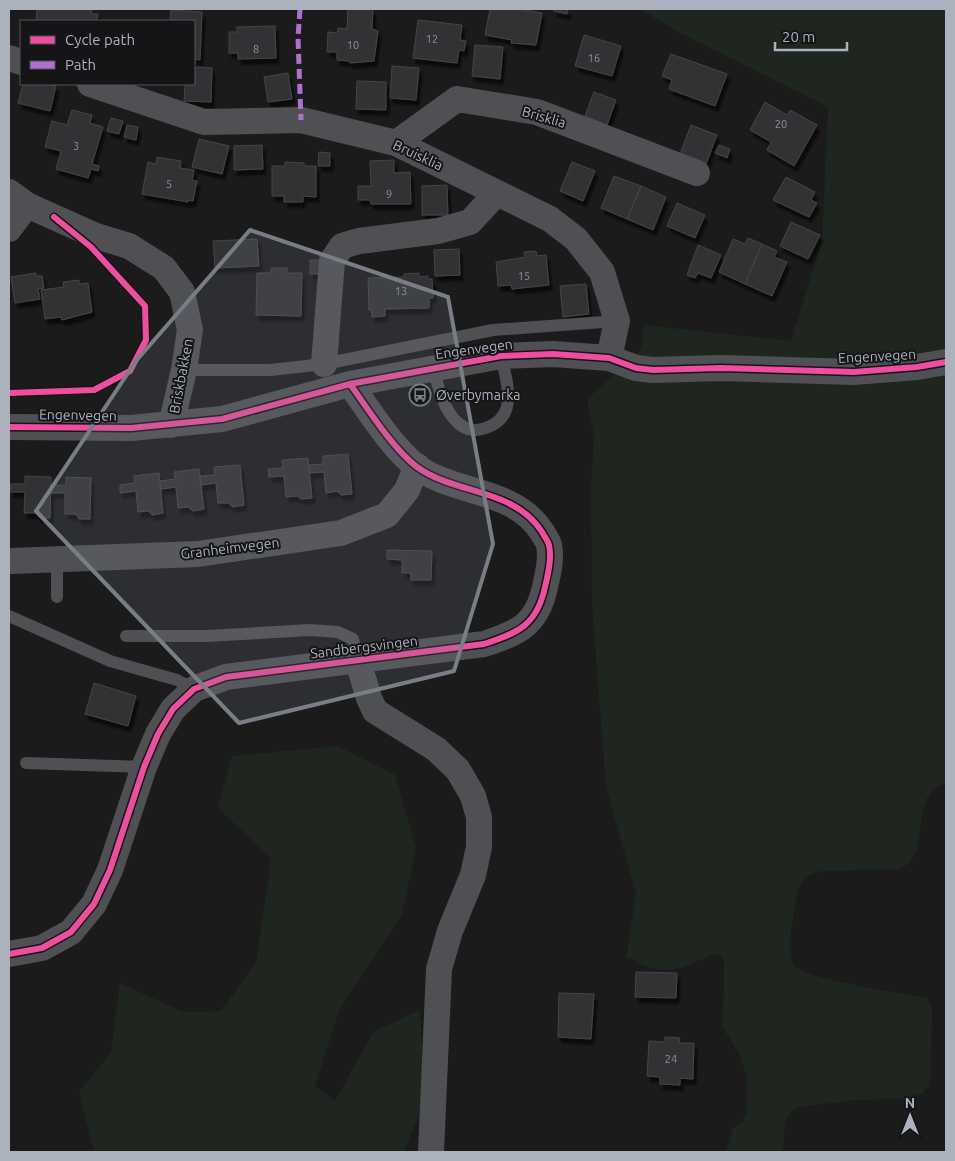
<svg xmlns="http://www.w3.org/2000/svg" width="955" height="1161" font-family="Ubuntu,sans-serif">
	<defs>
		<filter id="shadow"><feDropShadow dx="3" dy="5.5" stdDeviation="1" flood-color="#0009"/></filter>
	</defs>
	<rect width="100%" height="100%" fill="#1b1b1c"/>
	<!-- green -->
	<path fill="#1e261f" d="M640,9H946V783C910,792 929,844 909,863C906,866 902,867 899,869L822,871C799,876 799,886 795,906C793,920 785,955 795,966C808,980 904,993 927,998L932,1008L931,1075L929,1086L921,1094L900,1099L855,1100L800,1107L791,1112L785,1122L783,1152H726L733,1128L743,1121L747,1110V1078L741,1057L723,1028L724,961L718,953C686,964 665,983 632,958L626,959L636,893L606,787L592,605L591,483L594,437L587,399L634,357L641,348L644,325L791,341L822,241L828,107L680,33Z
		M337,746L395,775L416,848L402,915L340,1008L315,1086L335,1101L373,1032L420,1010L425,1098L404,1152H94L79,1092L111,1052L120,983L183,1012L221,1011L256,963L271,859L218,808L232,756Z"/>
	<!-- building -->
	<path fill="#333334" stroke="#444548" filter="url(#shadow)" d="M37,9H92L91,14H98L97,21H36Z
		M348,9H373L372,29L378,31L374,61L350,63V61L337,60V52H327L328,32L337,33L338,28L347,29Z
		M490,9H518L542,13L536,45L511,43L512,40L485,35Z
		M554,9H568L567,14L554,11Z
		M171,10L202,12L200,60L194,59V21H170Z
		M418,20L462,25L460,40L466,41L464,51L459,50L457,63L413,58Z
		M275,26L276,58L238,59V53H229V32H237V27Z
		M584,35L621,46L612,76L575,66Z
		M475,45L503,47L500,79L472,76Z
		M671,54L727,74L715,106L669,89L672,80L662,76Z
		M392,66L419,68L416,100L390,98Z
		M198,67L212,68L211,102L184,101L185,84H194V69Z
		M288,73L292,99L268,102L264,77Z
		M357,81L386,82V110L356,109Z
		M23,84H46L56,86L50,111L18,103Z
		M594,92L616,100L607,125L585,116Z
		M765,102L787,115L790,110L817,125L794,166L767,150L771,142L750,130Z
		M72,110L92,115L90,123L103,127L92,164L99,166L98,171L91,169L88,178L56,169L61,151L45,147L52,121L67,125Z
		M111,118L123,121L119,134L107,131Z
		M127,125L138,127L136,140L124,137Z
		M691,125L717,135L706,164L680,154Z
		M199,139L229,146L222,174L192,167Z
		M262,145L263,169L234,170V146Z
		M719,145L730,149L727,158L715,153Z
		M319,152L330,153V166H318Z
		M157,157L181,161L180,168L194,170L192,180L197,181L193,201L188,200V202L142,194L148,162L156,164Z
		M394,160V173L410,172L411,204H371L370,200H358V186H371L370,161Z
		M285,162L304,163V166H316V197L303,196V202H284V196H272V166H285Z
		M572,162L595,171L583,201L560,191Z
		M614,176L641,186L627,219L601,208Z
		M786,177L815,192L811,200L817,203L809,217L773,200Z
		M447,185L448,215H422V186Z
		M641,186L666,197L653,230L627,219Z
		M677,203L705,215L695,238L667,226Z
		M791,222L820,235L808,259L780,246Z
		M748,238L762,244L745,284L719,272L733,239L745,244Z
		M257,239L259,266L215,268L213,241Z
		M762,244L777,251L774,257L787,262L772,296L745,284Z
		M698,245L721,255L711,278L698,273L695,278L687,275Z
		M459,249L460,275L435,276L434,250Z
		M536,251L537,256L546,255L549,285L512,289L511,285L498,286L496,262L525,257L524,252Z
		M310,260H322L321,274H310Z
		M271,268H287V273H302L301,316L256,315L257,273H271Z
		M36,273V276H42L44,288L38,289L40,299L15,303L11,277Z
		M419,273V277L428,276V279H432L433,298H429V308L385,309V316L372,317L371,310H369L368,278L404,277V274Z
		M79,280V284L88,283L92,312L62,320L61,317L45,319L41,290L64,287L63,282Z
		M586,284L589,314L563,317L560,286Z
		M348,454L352,494L341,495L337,491L326,493L324,472L310,473L309,465L323,464V456Z
		M308,458L312,498L301,499L297,496L286,497L284,476L269,477L268,469L283,468L282,460Z
		M240,465L244,505L233,507L228,503H218L216,483L201,485L200,476L215,475L214,467Z
		M199,469L204,509L193,511L188,507L178,508L176,487L161,489L160,481L175,479L174,472Z
		M159,473L163,513L152,515L148,511L138,512L136,491L120,493V485L135,483L134,476Z
		M25,476L51,477L50,518L39,517L35,513H24L25,492H10L11,484H25Z
		M66,477L91,478L90,519H79L76,514H65V493H51V485H66Z
		M387,550L432,551L431,580H411V573H402V560L387,559Z
		M94,683L136,696L128,726L85,714Z
		M636,972L677,973L676,998L635,997Z
		M559,993L594,994L591,1039L558,1037Z
		M665,1037L680,1038L679,1043H694L693,1079L680,1078V1085L660,1084V1077L647,1076L649,1041L665,1042Z"/>
	<g fill="none" stroke-linecap="round" stroke-linejoin="round">
		<!-- service -->
		<path stroke="#4f5054" stroke-width="12" d="M433,368C438,385 442,406 455,420C462,428 471,432 482,429C519,420 508,385 501,356
			M184,370H271L324,364L493,330L617,321
			M57,597V560
			M9,616L110,661L177,680L194,689
			M126,636H207L310,630L338,632L353,639L358,661
			M26,763L144,767"/>
		<!-- minor -->
		<path stroke="#4f5054" stroke-width="26" d="M9,58L21,62
			M90,84L204,122L301,120L396,143L550,219L576,239L602,272L617,321L609,358
			M396,143L457,99L537,112L697,173
			M9,192L27,205L96,236L129,246L164,268L182,292L190,330L184,370L171,425
			M9,229L27,205
			M324,364L332,261L342,246L359,241L438,231L470,222L497,193
			M9,427L131,428L222,419L350,384L501,356L553,354L609,358L636,368L653,370L721,368L854,372L917,367L946,362
			M11,561L198,554L341,533L387,515L407,490L417,466
			M358,661L369,698L375,711L436,749L458,770L473,796L479,817V847L473,875L450,931L439,969L431,1152
			M9,954L42,948L71,932L94,904L110,870L144,767L158,734L173,709L194,689L226,677L484,644C518,633 537,625 545,587C548,574 552,558 549,545C548,541 544,536 542,532C514,488 456,495 417,467C393,449 368,409 350,384"/>
		<!-- quiet -->
		<path stroke="#b36fd0" stroke-width="5" stroke-dasharray="10 5" stroke-linecap="butt" d="M300,9L298,38L301,120"/>
		<!-- cycleway casing -->
		<g stroke="#151518" stroke-width="9">
			<path id="cycleway" d="M9,393L94,390L130,371L146,340L145,306L91,247L54,217
				M9,427L131,428L222,419L350,384L501,356L553,354L609,358L636,368L653,370L721,368L854,372L917,367L946,362
				M9,954L42,948L71,932L94,904L110,870L144,767L158,734L173,709L194,689L226,677L484,644C518,633 537,625 545,587C548,574 552,558 549,545C548,541 544,536 542,532C514,488 456,495 417,467C393,449 368,409 350,384"/>
		</g>
		<!-- cycleway -->
		<use href="#cycleway" stroke="#ef4d9e" stroke-width="6"/>
	</g>
	<!-- marked area -->
	<path fill="#797d85" fill-opacity="0.2" stroke="#797d85" stroke-width="4" stroke-linejoin="round" d="M250,230L448,297L493,544L454,671L239,723L36,511L136,361Z"/>
	<!-- icons -->
	<defs>
		<g id="bus-ring" transform="scale(1.125)"><circle r="9.5" fill="#151518" stroke="#797d85" stroke-width="1.5"/><path d="M-5-6H5V4H4V6H2V4H-2V6H-4V4H-5ZM-3.5-4V0h7V-4ZM-3.5 1.2v1.5H-2V1.2ZM2 1.2v1.5H3.5V1.2Z" fill="#797d85"/></g>
	</defs>
	<g fill-rule="evenodd">
		<use href="#bus-ring" x="420" y="395"/>
	</g>
	<g text-anchor="middle" dominant-baseline="central" stroke-width="4" stroke-linejoin="round" paint-order="stroke">
		<!-- number labels -->
		<g font-size="11" fill="#8d929b">
			<text x="432" y="39">12</text>
			<text x="353" y="45">10</text>
			<text x="256" y="49">8</text>
			<text x="594" y="58">16</text>
			<text x="781" y="124">20</text>
			<text x="76" y="146">3</text>
			<text x="169" y="184">5</text>
			<text x="389" y="194">9</text>
			<text x="524" y="276">15</text>
			<text x="401" y="291">13</text>
			<text x="671" y="1059">24</text>
		</g>
		<!-- street labels -->
		<g font-size="14" fill="#abb2bd" stroke="#151518">
			<text transform="translate(544 117) rotate(16)">Brisklia</text>
			<text transform="translate(418 155) rotate(25)">Bruisklia</text>
			<text transform="translate(474 349) rotate(-8)">Engenvegen</text>
			<text transform="translate(877 356) rotate(-3)">Engenvegen</text>
			<text transform="translate(181 376) rotate(-79)">Briskbakken</text>
			<text transform="translate(78 415) rotate(1)">Engenvegen</text>
			<text transform="translate(230 548) rotate(-7)">Granheimvegen</text>
			<text transform="translate(364 647) rotate(-7)">Sandbergsvingen</text>
		</g>
		<!-- poi labels -->
		<g font-size="14" fill="#abb2bd" stroke="#151518" text-anchor="start">
			<text x="436" y="395">Øverbymarka</text>
		</g>
	</g>
	<!-- border -->
	<rect width="955" height="1161" fill="none" stroke="#abb2bd" stroke-width="20"/>
	<!-- legend -->
	<rect x="20" y="20" width="175" height="65" fill="#151518" stroke="#51545a"/>
	<rect x="30" y="36" width="25" height="8" fill="#ef4d9e" stroke="#51545a"/>
	<text x="65" y="45" font-size="15" fill="#abb2bd">Cycle path</text>
	<rect x="30" y="61" width="25" height="8" fill="#b36fd0" stroke="#51545a"/>
	<text x="65" y="70" font-size="15" fill="#abb2bd">Path</text>
	<!-- north arrow -->
	<g transform="translate(910 1116)" stroke="#151518" stroke-width="4" paint-order="stroke">
	<path d="M0-4L9 19L0 12L-9 19Z" fill="#abb2bd"/>
	<text y="-8" font-size="14" font-weight="bold" text-anchor="middle" fill="#abb2bd">N</text>
	</g>
	<!-- scale -->
	<path d="M775 42v8h72v-8" fill="none" stroke="#abb2bd" stroke-width="2.5"/>
	<text x="782" y="42" font-size="15" fill="#abb2bd" stroke="#151518" stroke-width="4" paint-order="stroke">20 m</text>
</svg>
